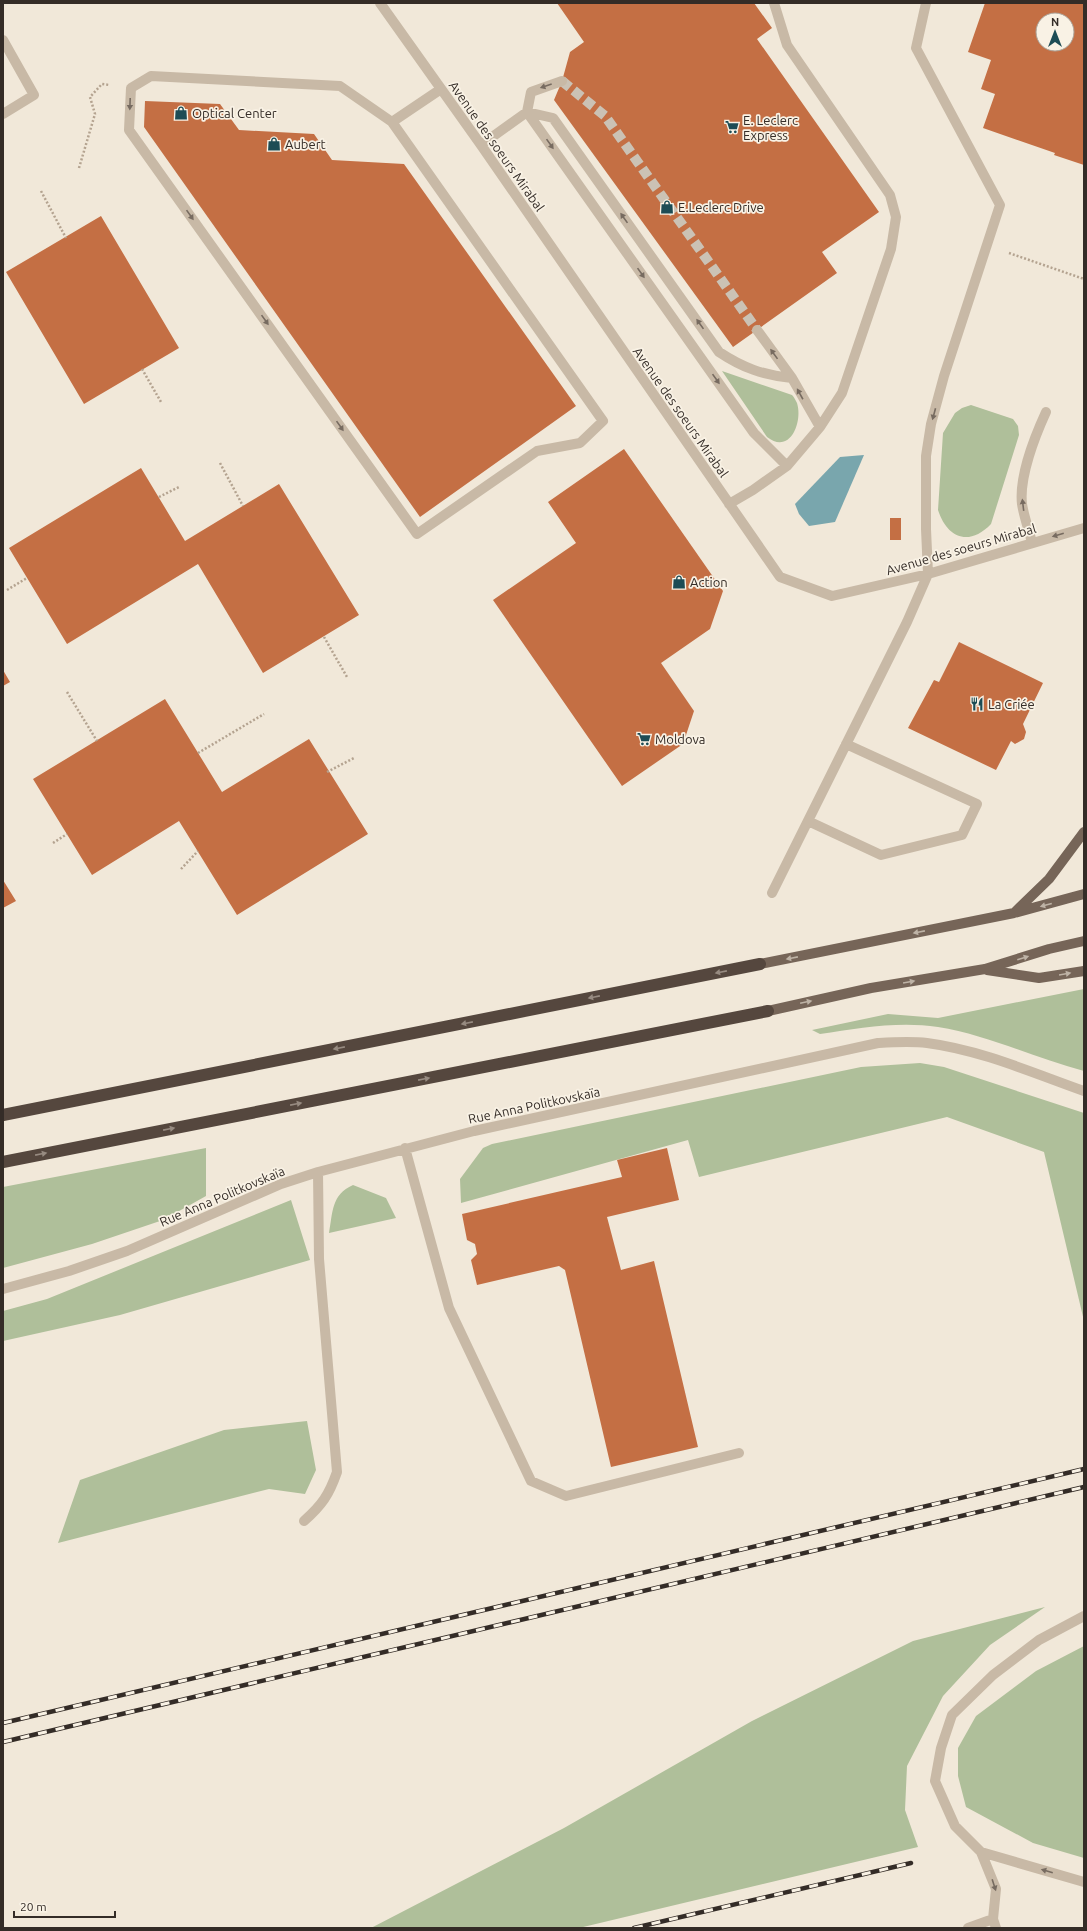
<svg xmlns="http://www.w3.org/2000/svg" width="1087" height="1931" font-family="Ubuntu,sans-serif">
	<rect width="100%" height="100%" fill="#f1e8d9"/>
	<!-- green -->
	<path fill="#afbf9a" d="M722,371L792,395C794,397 796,401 797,403C803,422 790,455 767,437Z
		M971,405L1013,419L1018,426L1019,435L991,524C969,547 947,538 938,510L943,433L955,413L962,408Z
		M1084,989V1071C1035,1058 988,1035 938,1027C899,1021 859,1028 820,1034L812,1030L888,1014L938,1018Z
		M920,1063L944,1067L1084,1113V1321L1044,1152L947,1117L699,1177L688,1140L461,1203L460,1179L483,1148L492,1144L861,1067Z
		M206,1148V1196L163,1220L92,1244L3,1268V1187Z
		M353,1185L386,1198L396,1218L329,1233C333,1212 331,1195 353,1185Z
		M291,1200L310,1260L120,1315L3,1341V1311L47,1299Z
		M307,1421L316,1470L305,1494L269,1489L58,1543L80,1480L224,1430Z
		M1045,1607L990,1645L943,1696L907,1766L905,1810L918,1847L579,1928H371L564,1828L752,1721L913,1641Z
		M1084,1646V1858L1033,1843L966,1807L958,1776V1748L976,1716L1036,1671Z"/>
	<!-- water -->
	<path fill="#79a6ad" d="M864,455L835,522L809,526L799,514L795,504L840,457Z"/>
	<!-- building -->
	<path fill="#c46f44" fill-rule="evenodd" d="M557,3H754L772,28L757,39L879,212L822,252L837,273L733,347L554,100L562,81L570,52L584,42Z
		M985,3H1084V165L1054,155L1055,153L983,128L995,94L981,89L991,60L968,52ZM1043,20H1067V44H1043Z
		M145,101L220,104L239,130L314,134L332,160L404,164L576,406L420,517L144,127Z
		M101,216L179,348L84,404L6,272Z
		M624,449L723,591L710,629L661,663L694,711L683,744L622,786L493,600L576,543L548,502Z
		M141,468L185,541L279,484L359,615L263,673L198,564L67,644L9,548Z
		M890,518H901V540H890Z
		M959,642L1043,683L1023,724L1026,732L1024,739L1015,744L1011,741L996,770L908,728L934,680L939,682Z
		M3,670L10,682L3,686Z
		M165,699L222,792L309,739L368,834L237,915L179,821L92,875L33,779Z
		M3,880L16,901L3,908Z
		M667,1148L679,1200L607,1217L621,1270L654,1261L698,1447L611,1467L565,1270L559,1266L477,1285L471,1260L477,1254L475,1244L467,1240L462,1214L622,1177L617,1160Z"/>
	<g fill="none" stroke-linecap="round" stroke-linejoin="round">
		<!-- minor-tunnel -->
		<path stroke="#cbc2b5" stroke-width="10" stroke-dasharray="10 5" stroke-linecap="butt" d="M562,81L605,116L757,330"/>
		<!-- path -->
		<path stroke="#b4a390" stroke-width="2.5" stroke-dasharray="2 2" stroke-linecap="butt" d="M79,168L95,114L90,97L102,84L109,85
			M41,191L66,238
			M1009,253L1084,279
			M142,369L161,402
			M220,463L243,506
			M159,497L179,487
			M7,590L27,578
			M324,637L347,677
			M67,692L97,741
			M198,753L264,714
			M327,772L354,758
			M53,843L67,834
			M181,869L198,851"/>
		<!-- minor -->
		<path stroke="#c8b9a6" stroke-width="10" d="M380,3L481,145L780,577L832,596L928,574L1084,528
			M3,40L34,95L3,114
			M562,81L531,92L527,112L754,433L787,466
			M392,122L603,421L580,443L537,451L417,534L129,130L131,88L151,76L340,86L392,122L441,89
			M481,145L527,112L553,118L719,352C743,368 763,375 792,378L820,427
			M757,330L792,378
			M729,504L753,490L787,466L820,427L842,393L891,249L896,217L890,195L787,45L774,3
			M1032,543C1029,530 1024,517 1022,504C1019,477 1035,436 1046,412
			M808,821L881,855L962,835L977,804L846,744
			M772,893L907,622L928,574L926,529V456L931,424L944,376L1000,205L916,48L926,3
			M405,1148L449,1308L531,1481L566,1496L739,1453
			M3,1289L69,1271L127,1251L281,1184L318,1172L474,1131L878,1043C895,1042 911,1041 927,1043C981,1050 1033,1073 1084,1091
			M304,1521C322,1505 329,1495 337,1472L319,1259L318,1172
			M981,1852L1084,1882
			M968,1928L993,1919
			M996,1928L993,1919L996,1889L981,1852L955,1826L935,1781L941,1748L952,1715L993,1675L1039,1640L1084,1616"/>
		<!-- major -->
		<path stroke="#766558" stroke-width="10" d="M1015,912L1049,879L1084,832
			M760,964L1014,913L1084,894
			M987,970L1039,978L1084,971
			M768,1011L871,988L985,969L1049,949L1084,941"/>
		<!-- highway -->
		<path stroke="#55473e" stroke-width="12" d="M3,1115L760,964
			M3,1162L768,1011"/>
		<!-- rail casing -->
		<g stroke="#342c27" stroke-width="4.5">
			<path id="rail" d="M3,1723L1084,1469
				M3,1742L1084,1487
				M634,1928L911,1863"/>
		</g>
		<!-- rail -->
		<use href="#rail" stroke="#f9f2e5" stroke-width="3" stroke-dasharray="9" stroke-linecap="butt"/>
	</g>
	<!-- one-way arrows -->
	<defs><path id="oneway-solid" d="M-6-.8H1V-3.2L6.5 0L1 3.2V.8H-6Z"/></defs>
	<g fill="#776b60">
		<use href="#oneway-solid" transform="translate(546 86) rotate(161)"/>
		<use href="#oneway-solid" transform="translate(130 104) rotate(92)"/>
		<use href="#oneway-solid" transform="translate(550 144) rotate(55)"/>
		<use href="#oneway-solid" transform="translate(190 215) rotate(55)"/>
		<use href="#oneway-solid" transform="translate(624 218) rotate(-125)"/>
		<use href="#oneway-solid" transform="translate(641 273) rotate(55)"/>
		<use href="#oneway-solid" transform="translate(265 320) rotate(55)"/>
		<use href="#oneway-solid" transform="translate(700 324) rotate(-125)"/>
		<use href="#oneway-solid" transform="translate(774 354) rotate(-126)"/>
		<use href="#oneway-solid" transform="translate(716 379) rotate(55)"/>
		<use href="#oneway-solid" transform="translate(800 394) rotate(-119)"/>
		<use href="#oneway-solid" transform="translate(934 414) rotate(105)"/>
		<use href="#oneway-solid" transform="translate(340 426) rotate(55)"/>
		<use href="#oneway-solid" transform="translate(1023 505) rotate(-97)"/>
		<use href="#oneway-solid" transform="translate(1058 535) rotate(164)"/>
		<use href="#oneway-solid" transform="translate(1047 1871) rotate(-164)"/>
		<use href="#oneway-solid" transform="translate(994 1885) rotate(72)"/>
	</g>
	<g fill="#beb3a6">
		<use href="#oneway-solid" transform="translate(1046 905) rotate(165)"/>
		<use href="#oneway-solid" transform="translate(919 932) rotate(169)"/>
		<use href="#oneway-solid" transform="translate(792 958) rotate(169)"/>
		<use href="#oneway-solid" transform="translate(1023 958) rotate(-17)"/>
		<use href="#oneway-solid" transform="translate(1065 974) rotate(-10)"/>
		<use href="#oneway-solid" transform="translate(909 982) rotate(-10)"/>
		<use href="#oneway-solid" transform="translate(806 1002) rotate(-12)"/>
	</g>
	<g fill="#978b81">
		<use href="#oneway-solid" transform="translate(721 972) rotate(169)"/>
		<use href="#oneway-solid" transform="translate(594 997) rotate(169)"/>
		<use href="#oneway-solid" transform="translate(467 1023) rotate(169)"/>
		<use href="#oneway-solid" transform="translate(339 1048) rotate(169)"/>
		<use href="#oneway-solid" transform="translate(424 1079) rotate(-11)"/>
		<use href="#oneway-solid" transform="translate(296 1104) rotate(-11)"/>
		<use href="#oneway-solid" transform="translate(169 1129) rotate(-11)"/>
		<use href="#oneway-solid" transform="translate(41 1154) rotate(-11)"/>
	</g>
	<!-- icons -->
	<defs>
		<g id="shop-bare" transform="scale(1.08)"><path d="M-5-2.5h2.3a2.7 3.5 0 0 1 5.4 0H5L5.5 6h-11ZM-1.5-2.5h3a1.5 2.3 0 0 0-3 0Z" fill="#1d4c55" stroke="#f9f2e5" stroke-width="2.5" paint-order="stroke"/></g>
		<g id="supermarket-bare" transform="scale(1.08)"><path d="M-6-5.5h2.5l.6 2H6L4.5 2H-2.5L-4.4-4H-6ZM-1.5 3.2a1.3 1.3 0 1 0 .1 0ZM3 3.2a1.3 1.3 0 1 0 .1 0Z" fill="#1d4c55" stroke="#f9f2e5" stroke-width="2.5" paint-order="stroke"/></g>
		<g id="restaurant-bare" transform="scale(1.08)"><path d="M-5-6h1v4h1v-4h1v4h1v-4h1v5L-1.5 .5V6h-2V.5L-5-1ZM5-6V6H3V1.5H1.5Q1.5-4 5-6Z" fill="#1d4c55" stroke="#f9f2e5" stroke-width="2.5" paint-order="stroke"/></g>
	</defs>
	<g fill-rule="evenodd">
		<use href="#shop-bare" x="181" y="113"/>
		<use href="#supermarket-bare" x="732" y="127"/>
		<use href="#shop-bare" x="274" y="144"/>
		<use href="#shop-bare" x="667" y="207"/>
		<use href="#shop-bare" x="679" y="582"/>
		<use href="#restaurant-bare" x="977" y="704"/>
		<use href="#supermarket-bare" x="644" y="739"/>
	</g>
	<g text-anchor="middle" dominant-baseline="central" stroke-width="3.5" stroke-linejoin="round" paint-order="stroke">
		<!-- poi labels -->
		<g font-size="13" fill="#342c27" stroke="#f9f2e5" text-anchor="start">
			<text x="192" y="113">Optical Center</text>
			<text x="743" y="120">E. Leclerc<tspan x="743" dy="15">Express</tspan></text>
			<text x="285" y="144">Aubert</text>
			<text x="678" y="207">E.Leclerc Drive</text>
			<text x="690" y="582">Action</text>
			<text x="988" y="704">La Criée</text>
			<text x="655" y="739">Moldova</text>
		</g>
		<!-- street labels -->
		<g font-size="13" fill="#342c27" stroke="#f9f2e5">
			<text transform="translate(497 146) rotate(55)">Avenue des soeurs Mirabal</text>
			<text transform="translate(681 412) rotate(55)">Avenue des soeurs Mirabal</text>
			<text transform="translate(961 549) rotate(-16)">Avenue des soeurs Mirabal</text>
			<text transform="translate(534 1105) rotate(-12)">Rue Anna Politkovskaïa</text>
			<text transform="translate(222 1196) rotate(-23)">Rue Anna Politkovskaïa</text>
		</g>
	</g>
	<!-- border -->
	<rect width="1087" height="1931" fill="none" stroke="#342c27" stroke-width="8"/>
	<!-- north arrow -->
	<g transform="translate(1055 32)"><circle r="19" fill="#f9f2e5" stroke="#aaa399"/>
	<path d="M0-3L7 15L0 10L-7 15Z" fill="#1d4c55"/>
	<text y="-6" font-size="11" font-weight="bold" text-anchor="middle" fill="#342c27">N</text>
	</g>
	<!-- scale -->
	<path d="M14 1911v6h101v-6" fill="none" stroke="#342c27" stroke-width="2"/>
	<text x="20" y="1911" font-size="12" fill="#342c27" stroke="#f9f2e5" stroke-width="3" paint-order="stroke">20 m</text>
</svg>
